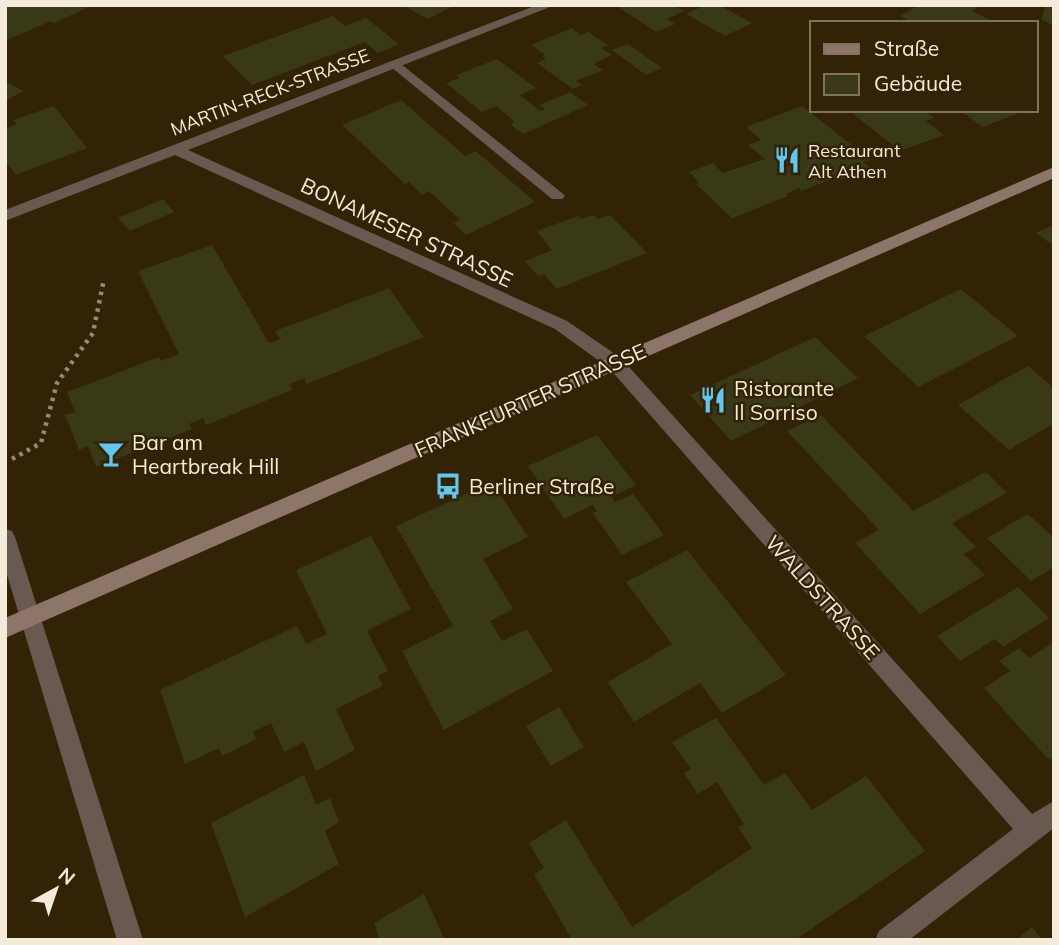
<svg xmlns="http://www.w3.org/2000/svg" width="1059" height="945" font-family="Mulish,sans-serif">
	<rect width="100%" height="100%" fill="#322206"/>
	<!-- building -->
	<path fill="#393917" d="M5,5H92L55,23L51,21L7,40Z
		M402,5H455L428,19Z
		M623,5H674L684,11L667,19L675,24L656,32L618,7Z
		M705,5H719L752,23L725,36L686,14Z
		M919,5H981L972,11L991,20L987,23H914L900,16Z
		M1046,5L1054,9V26L1041,19Z
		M333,16L345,26L366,18L399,44L378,53L365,42L252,85L223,56Z
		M572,28L581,35L588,32L608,45L601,48L612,55L593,64L603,70L576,81L582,85L573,89L537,63L546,59L542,56L545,55L531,45Z
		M628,44L662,68L646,75L612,50Z
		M497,59L536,88L520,95L540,111L545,109L539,105L570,92L588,105L523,134L510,124L515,122L496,106L482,112L446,83L459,78L456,75Z
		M5,81L24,91L5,101Z
		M401,100L465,156L476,151L535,202L466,235L454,223L460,220L429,191L422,195L409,182L405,184L342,125Z
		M54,106L87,148L16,175L5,160V128L17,124L13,120Z
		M802,106L871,160L863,162L871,168L840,180L836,177L802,191L799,188L786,194L788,196L732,218L696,184L699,183L689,172L713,163L723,173L765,159L748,145L761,140L746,127Z
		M863,110H924L934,118L926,121L944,135L900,151L853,114Z
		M959,110H1026L983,127Z
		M163,199L174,212L130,231L118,218Z
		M593,215L598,219L610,215L647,253L557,289L544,274L538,276L525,261L552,250L537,231L578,216L581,219Z
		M1054,225V246L1036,233Z
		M212,245L269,343L280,339L275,331L389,288L424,337L307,384L304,378L290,384L292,390L206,425L203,418L189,424L192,429L96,467L88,446L79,450L65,415L75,412L67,392L159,357L161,361L179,354L138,271Z
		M961,289L1018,336L918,387L864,336Z
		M815,337L858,378L731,441L690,395Z
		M1028,366L1054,388V423L1009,450L958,405Z
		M821,415L913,511L986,472L1007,493L952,523L976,547L964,554L985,575L920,614L855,543L879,530L787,431Z
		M597,435L636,485L611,497L615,502L633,494L664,535L622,555L593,513L597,511L593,505L564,519L528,466Z
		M492,482L528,537L483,559L513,609L490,621L502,641L527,629L553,671L444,730L402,651L453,626L396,526Z
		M1028,514L1054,538V567L1031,581L987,538Z
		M371,536L411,609L367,631L388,671L378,676L383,686L336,709L355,750L316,771L304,742L284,752L271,723L253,732L256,739L222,756L219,748L185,764L160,690L297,626L306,644L327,634L296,570Z
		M687,550L786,675L722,713L700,683L634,722L608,682L672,644L626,582Z
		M1018,587L1049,618L1003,647L995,639L960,661L937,636Z
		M1054,642V757L1049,760L984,688L1010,671L999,661L1019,648L1029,658Z
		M559,707L584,747L551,766L526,726Z
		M716,718L764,785L785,773L812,810L866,776L925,851L795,940H572L534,874L544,868L529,843L566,820L632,927L752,848L738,827L744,824L717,782L698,794L684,773L691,769L672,742Z
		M304,775L316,805L330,798L339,822L325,831L339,864L245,917L211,823Z
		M424,894L445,940H380L374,923Z
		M1032,927L1042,940H1016Z"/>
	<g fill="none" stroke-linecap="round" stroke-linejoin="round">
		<!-- path -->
		<path stroke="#968973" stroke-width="4.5" stroke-dasharray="3.5 5" stroke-linecap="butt" d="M12,459L41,443L57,383L93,333L104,279"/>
		<!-- service -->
		<path fill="#685951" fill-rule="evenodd" d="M396,60L562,193L565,196L562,199H552L391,67L389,64Z"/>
		<!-- minor -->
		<path fill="#685951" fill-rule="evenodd" d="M537,5H555L188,150L567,321L621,358L1032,814L1054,801V828L909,940H875L879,931L1013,829L609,368L555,329L175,155L5,221V210Z
			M5,529L12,531L15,537L143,940H117L5,568Z"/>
		<!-- secondary -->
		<path fill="#8d7669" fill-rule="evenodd" d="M1054,167V178L5,638V618Z"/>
	</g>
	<!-- icons -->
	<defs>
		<g id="restaurant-bare" transform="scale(2.1)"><path d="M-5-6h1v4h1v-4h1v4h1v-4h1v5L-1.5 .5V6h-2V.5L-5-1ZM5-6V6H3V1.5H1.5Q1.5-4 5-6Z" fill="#64c5ee" stroke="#322206" stroke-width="2.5" paint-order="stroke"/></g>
		<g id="bar-bare" transform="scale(2.1)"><path d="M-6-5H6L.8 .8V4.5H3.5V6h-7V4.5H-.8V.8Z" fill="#64c5ee" stroke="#322206" stroke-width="2.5" paint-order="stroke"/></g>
		<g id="bus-bare" transform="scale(2.1)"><path d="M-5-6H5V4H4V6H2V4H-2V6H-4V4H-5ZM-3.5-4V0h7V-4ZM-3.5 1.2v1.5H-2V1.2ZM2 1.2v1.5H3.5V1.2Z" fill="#64c5ee" stroke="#322206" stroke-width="2.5" paint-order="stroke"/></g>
	</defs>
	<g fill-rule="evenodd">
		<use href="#restaurant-bare" x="787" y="160"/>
		<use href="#restaurant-bare" x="713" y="400"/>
		<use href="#bar-bare" x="111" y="454"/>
		<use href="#bus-bare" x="448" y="486"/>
	</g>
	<g text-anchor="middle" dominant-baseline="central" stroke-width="5" stroke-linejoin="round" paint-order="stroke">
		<!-- far-street labels -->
		<g font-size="18" fill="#f5ebdb" stroke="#322206">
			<text transform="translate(270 92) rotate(-21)">MARTIN-RECK-STRASSE</text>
		</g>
		<!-- far-poi labels -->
		<g font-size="18" fill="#f5ebdb" stroke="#322206" text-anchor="start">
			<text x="808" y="150">Restaurant<tspan x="808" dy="21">Alt Athen</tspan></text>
		</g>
		<!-- street labels -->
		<g font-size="21" fill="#f5ebdb" stroke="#322206">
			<text transform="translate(407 232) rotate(25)">BONAMESER STRASSE</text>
			<text transform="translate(530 400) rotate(-24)">FRANKFURTER STRASSE</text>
			<text transform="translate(823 597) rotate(48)">WALDSTRASSE</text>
		</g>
		<!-- poi labels -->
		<g font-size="21" fill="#f5ebdb" stroke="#322206" text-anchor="start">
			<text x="734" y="388">Ristorante<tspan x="734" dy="24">Il Sorriso</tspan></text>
			<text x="132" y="442">Bar am<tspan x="132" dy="24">Heartbreak Hill</tspan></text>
			<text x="469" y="486">Berliner Straße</text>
		</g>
	</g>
	<!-- border -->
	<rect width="1059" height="945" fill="none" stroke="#f5ebdb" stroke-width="14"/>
	<!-- legend -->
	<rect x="810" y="21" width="228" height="91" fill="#322206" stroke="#80725b" stroke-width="2"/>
	<rect x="824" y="44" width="35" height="10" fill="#8d7669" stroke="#80725b" stroke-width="2"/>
	<text x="874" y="56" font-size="21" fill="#f5ebdb">Straße</text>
	<rect x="824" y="74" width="35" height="21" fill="#393917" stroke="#80725b" stroke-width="2"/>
	<text x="874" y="91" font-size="21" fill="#f5ebdb">Gebäude</text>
	<!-- north arrow -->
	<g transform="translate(56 889) rotate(40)" stroke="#322206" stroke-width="5" paint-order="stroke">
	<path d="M0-5L12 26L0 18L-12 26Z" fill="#f5ebdb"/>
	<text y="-10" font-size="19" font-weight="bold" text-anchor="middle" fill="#f5ebdb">N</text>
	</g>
</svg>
